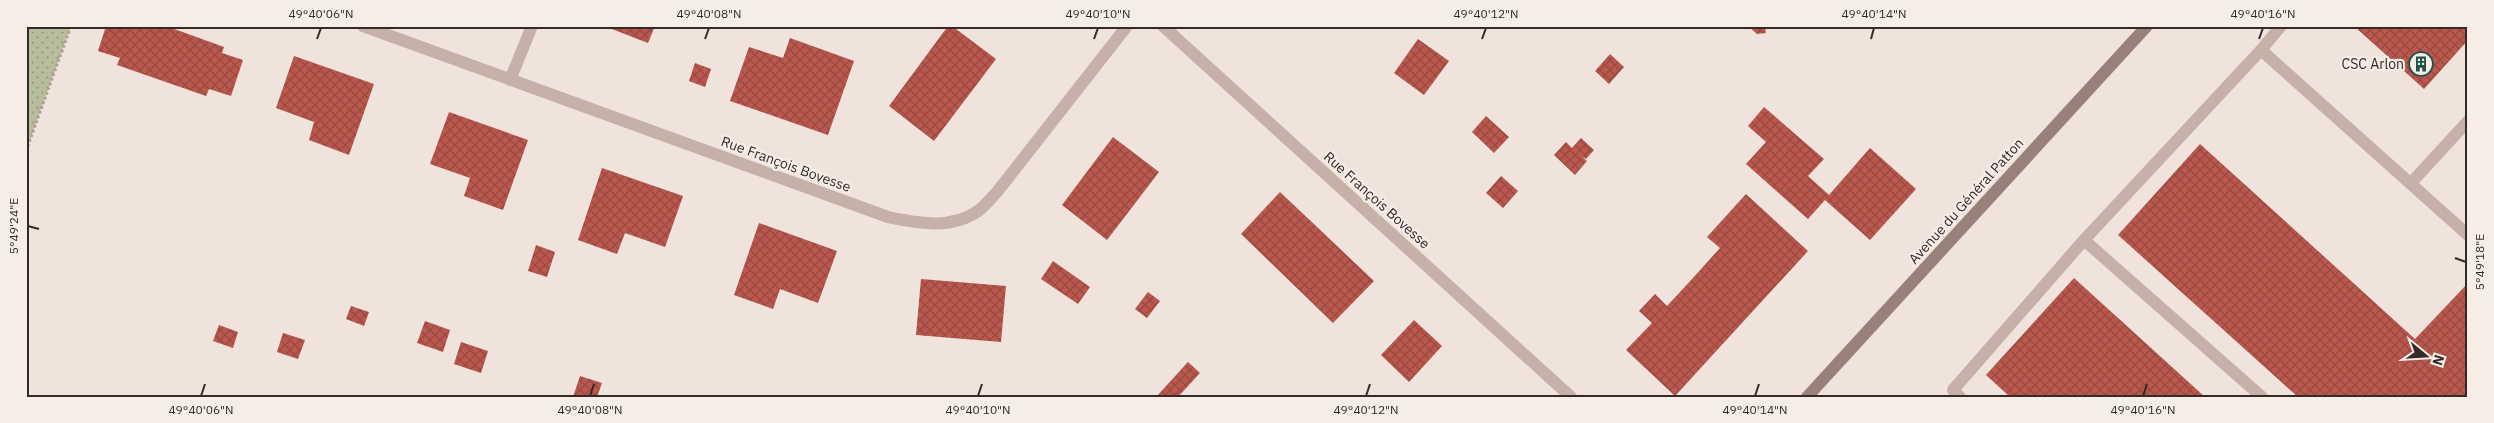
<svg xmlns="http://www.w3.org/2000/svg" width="2494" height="423" font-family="'IBM Plex Sans',sans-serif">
	<defs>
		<pattern id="grass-dots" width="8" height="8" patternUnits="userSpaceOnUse" patternTransform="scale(1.25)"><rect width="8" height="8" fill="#b7bd9d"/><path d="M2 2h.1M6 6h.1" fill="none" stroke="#969a80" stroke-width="1.8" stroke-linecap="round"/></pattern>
		<pattern id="building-cross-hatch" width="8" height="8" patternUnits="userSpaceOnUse" patternTransform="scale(1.25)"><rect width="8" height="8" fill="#ba584e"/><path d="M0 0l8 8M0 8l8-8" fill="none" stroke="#984941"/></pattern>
	</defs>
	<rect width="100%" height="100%" fill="#efe3db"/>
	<!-- grass -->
	<path fill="url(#grass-dots)" d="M27,26H71L26,151V28Z"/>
	<!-- building -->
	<path fill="url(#building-cross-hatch)" d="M106,26H166L224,47L222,53L243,60L231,96L209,89L206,96L117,65L120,58L98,51Z
		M604,26H655L648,43Z
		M948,26H952L996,59L934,141L889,106Z
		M1748,26H1765L1766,33L1757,34Z
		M2354,26H2468V40L2424,89Z
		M790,38L854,61L828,135L730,101L749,47L783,58Z
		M1418,39L1449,61L1424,95L1394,73Z
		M1610,54L1624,67L1609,84L1595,71Z
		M294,56L374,84L349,155L309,140L314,122L276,108Z
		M695,63L711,69L705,87L689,81Z
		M1764,107L1824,159L1808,176L1829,195L1870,148L1916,189L1870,240L1825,200L1808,219L1746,164L1766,142L1748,126Z
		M449,112L528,140L503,210L464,196L470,178L430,164Z
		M1486,116L1509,137L1494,153L1472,132Z
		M1113,137L1159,172L1107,240L1062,205Z
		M1581,138L1594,150L1586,159L1581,156L1587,161L1575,175L1554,155L1566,142L1572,148Z
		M2200,144L2415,339L2468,283V397H2298L2118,235Z
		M602,168L683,196L665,247L625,233L617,254L578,240Z
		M1501,176L1518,191L1503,208L1486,193Z
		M1280,192L1374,281L1333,323L1241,234Z
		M1746,194L1808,251L1675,396L1626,350L1652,323L1639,311L1655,294L1667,306L1693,278L1720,248L1707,237Z
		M759,223L837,251L818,303L780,289L773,309L734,295Z
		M536,245L555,252L547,277L528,271Z
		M1053,261L1090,287L1078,304L1041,279Z
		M2074,278L2205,397H2010L1986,375Z
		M921,279L1006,286L1001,342L916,335Z
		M1148,292L1160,301L1147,318L1135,309Z
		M351,306L369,312L364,326L346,319Z
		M1414,320L1442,346L1409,382L1381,355Z
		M425,321L450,330L443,352L417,343Z
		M219,325L238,332L233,348L213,341Z
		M283,333L305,340L298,359L277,352Z
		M461,342L488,351L481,373L454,364Z
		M1188,362L1200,373L1178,397H1156Z
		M580,376L602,383L597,397H573Z"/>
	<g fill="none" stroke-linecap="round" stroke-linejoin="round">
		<!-- path -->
		<path stroke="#b29b93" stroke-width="3" stroke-dasharray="2.5 2.5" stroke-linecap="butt" d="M26,151L71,26"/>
		<!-- service -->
		<path stroke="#c6b1a8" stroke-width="12" d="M2281,26L2261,50L2468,235
			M2261,50L2084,240L2262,397
			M2411,183L2468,121
			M1960,397L1953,390L2084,240"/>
		<!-- minor -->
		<path stroke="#c6b1a8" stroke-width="12" d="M363,26L888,217C918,223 951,230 978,211C985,206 991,198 997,192L1127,26
			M1163,26L1571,397
			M510,80L532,26"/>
		<!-- secondary -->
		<path stroke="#99817a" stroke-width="12" d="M1807,397L2147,26"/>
	</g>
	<!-- ticks -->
	<path fill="none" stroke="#342a28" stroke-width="2" d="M317,39L321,28M705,39L709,28M1094,39L1098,28M1482,39L1486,28M1871,39L1874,28M2259,39L2263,28M28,226L39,229M2455,258L2466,262M201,396L205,384M590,396L594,384M978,396L982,384M1366,396L1370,384M1755,396L1759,384M2143,396L2147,384"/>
	<!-- icons -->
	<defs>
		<g id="building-ring" transform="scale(1.25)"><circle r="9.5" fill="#f7ede7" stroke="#21514d" stroke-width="1.5"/><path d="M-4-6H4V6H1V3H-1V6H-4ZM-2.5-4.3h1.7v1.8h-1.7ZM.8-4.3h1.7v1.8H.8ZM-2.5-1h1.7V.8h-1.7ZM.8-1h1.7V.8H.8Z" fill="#21514d"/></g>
	</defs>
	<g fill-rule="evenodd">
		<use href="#building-ring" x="2421" y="64"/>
	</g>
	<g text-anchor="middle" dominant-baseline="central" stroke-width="4.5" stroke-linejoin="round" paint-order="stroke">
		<!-- poi labels -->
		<g font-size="14" fill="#342a28" stroke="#f7ede7" text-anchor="end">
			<text x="2404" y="64">CSC Arlon</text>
		</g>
		<!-- street labels -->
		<g font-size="14" fill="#342a28" stroke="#f7ede7">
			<text transform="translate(786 164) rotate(20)">Rue François Bovesse</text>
			<text transform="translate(1377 200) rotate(42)">Rue François Bovesse</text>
			<text transform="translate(1966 201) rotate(-48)">Avenue du Général Patton</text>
		</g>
	</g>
	<!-- border -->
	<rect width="2494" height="423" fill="none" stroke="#f7ede7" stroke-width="55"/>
	<!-- north arrow -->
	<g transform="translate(2426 356) rotate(108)" stroke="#f7ede7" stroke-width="4" paint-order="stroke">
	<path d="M0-4L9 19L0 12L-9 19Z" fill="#342a28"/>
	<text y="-8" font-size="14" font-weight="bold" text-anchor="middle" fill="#342a28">N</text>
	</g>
	<rect x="28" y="28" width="2438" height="368" fill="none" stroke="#342a28" stroke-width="2"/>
	<g font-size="12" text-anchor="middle" fill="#342a28">
		<text x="321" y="18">49°40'06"N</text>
		<text x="709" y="18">49°40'08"N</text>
		<text x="1098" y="18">49°40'10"N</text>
		<text x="1486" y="18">49°40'12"N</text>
		<text x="1874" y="18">49°40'14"N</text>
		<text x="2263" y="18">49°40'16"N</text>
		<text transform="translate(14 226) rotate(-90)" y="4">5°49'24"E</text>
		<text transform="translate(2480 262) rotate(-90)" y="4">5°49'18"E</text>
		<text x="201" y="414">49°40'06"N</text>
		<text x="590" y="414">49°40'08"N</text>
		<text x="978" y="414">49°40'10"N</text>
		<text x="1366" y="414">49°40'12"N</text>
		<text x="1755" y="414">49°40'14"N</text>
		<text x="2143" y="414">49°40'16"N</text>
	</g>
</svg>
